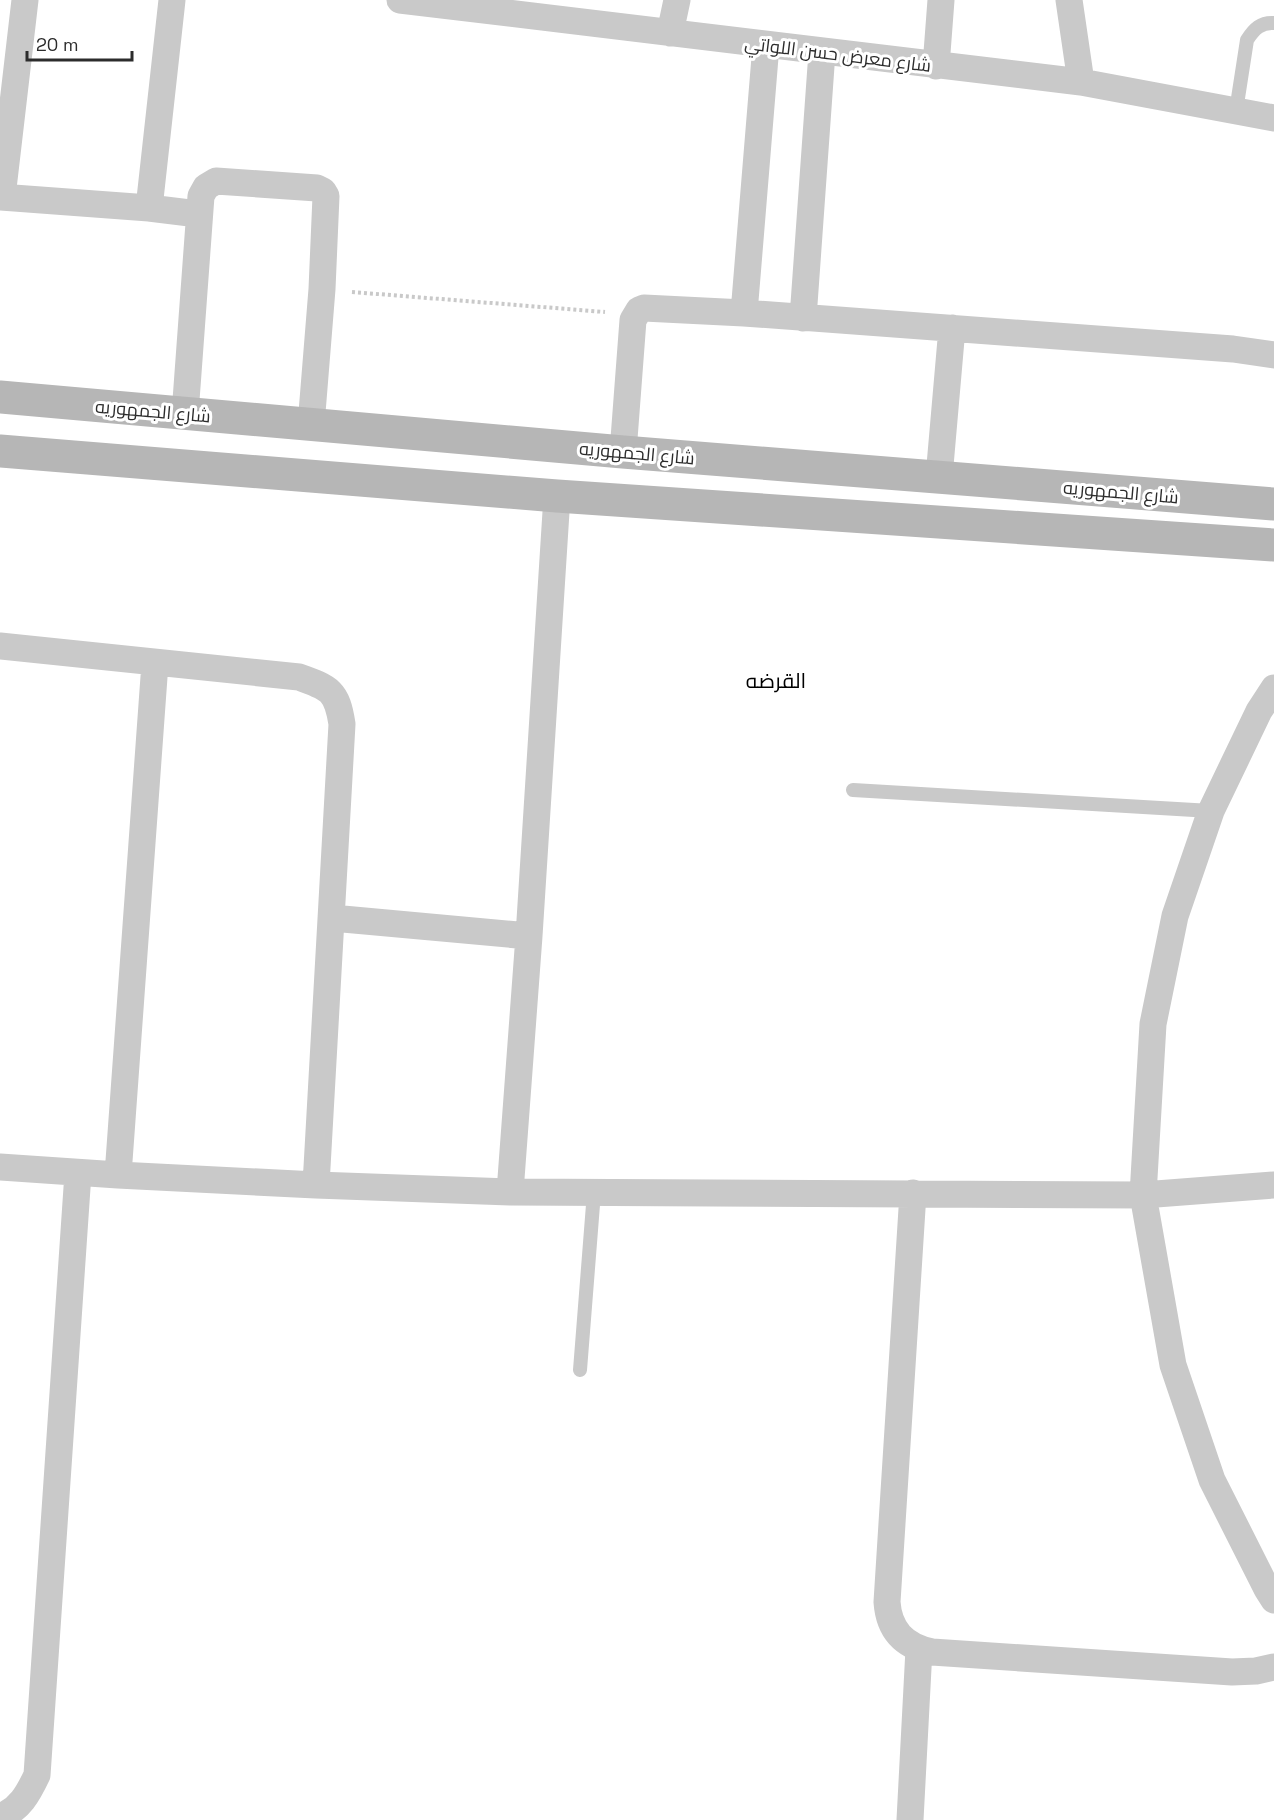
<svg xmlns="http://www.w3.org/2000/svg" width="1274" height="1820" font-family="'Space Grotesk',Cairo,sans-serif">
	<rect width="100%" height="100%" fill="#fff"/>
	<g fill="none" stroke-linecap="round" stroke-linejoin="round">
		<!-- path -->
		<path stroke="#c9c9c9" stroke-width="4" stroke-dasharray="3 3" stroke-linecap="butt" d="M352,292L605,312"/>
		<!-- lane -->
		<path stroke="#c9c9c9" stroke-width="14" d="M1236,111L1247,40C1254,29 1261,22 1274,23
			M853,790L1211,811
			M580,1370L594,1192"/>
		<!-- street -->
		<path stroke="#c9c9c9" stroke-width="27" d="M400,0L1081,82L1274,118
			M1069,0L1081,82
			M670,33L677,0
			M936,66L941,0
			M0,197L149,208L198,214
			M2,197L25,0
			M149,208L172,0
			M744,313L766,45
			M803,318L822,52
			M185,414L201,196L206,187L216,181L317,188L323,191L326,196L322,289L311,425
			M623,452L633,320L639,310L644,308L744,313L1233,349L1274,355
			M939,477L952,328
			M0,646L299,677C330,688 337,691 342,724L316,1185
			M1274,688L1259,711L1211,811L1175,916L1153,1024L1143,1195L1173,1365L1212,1480L1267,1589L1274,1600
			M332,918L529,936
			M0,1167L118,1175L316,1185L510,1192L1143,1195L1274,1185
			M118,1175L155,663
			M510,1192L529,936L557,496
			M913,1193L887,1602C889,1630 904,1646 932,1652L1232,1672L1256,1671L1274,1667
			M0,1817C20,1809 28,1794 37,1775L78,1173
			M910,1820L919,1649"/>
		<!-- secondary -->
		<path stroke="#b6b6b6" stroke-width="33" d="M0,397L623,452L1274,504
			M0,451L557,496L1274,545"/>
	</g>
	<g text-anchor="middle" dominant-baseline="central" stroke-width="6" stroke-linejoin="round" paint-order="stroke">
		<!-- street labels -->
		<g font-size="18" fill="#2c2c2c" stroke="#fff">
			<text transform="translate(838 54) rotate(7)">شارع معرض حسن اللواتي</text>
			<text transform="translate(153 411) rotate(5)">شارع الجمهوريه</text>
			<text transform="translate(637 453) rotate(5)">شارع الجمهوريه</text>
			<text transform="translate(1121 492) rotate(5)">شارع الجمهوريه</text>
		</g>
		<!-- quarter labels -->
		<g font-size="21" fill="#000" stroke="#fff">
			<text x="776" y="680">القرضه</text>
		</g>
	</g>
	<!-- scale -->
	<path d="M27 51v9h105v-9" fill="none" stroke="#2c2c2c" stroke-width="3"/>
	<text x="36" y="51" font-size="18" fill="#2c2c2c" stroke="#ffffff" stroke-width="4.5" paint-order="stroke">20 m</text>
</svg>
